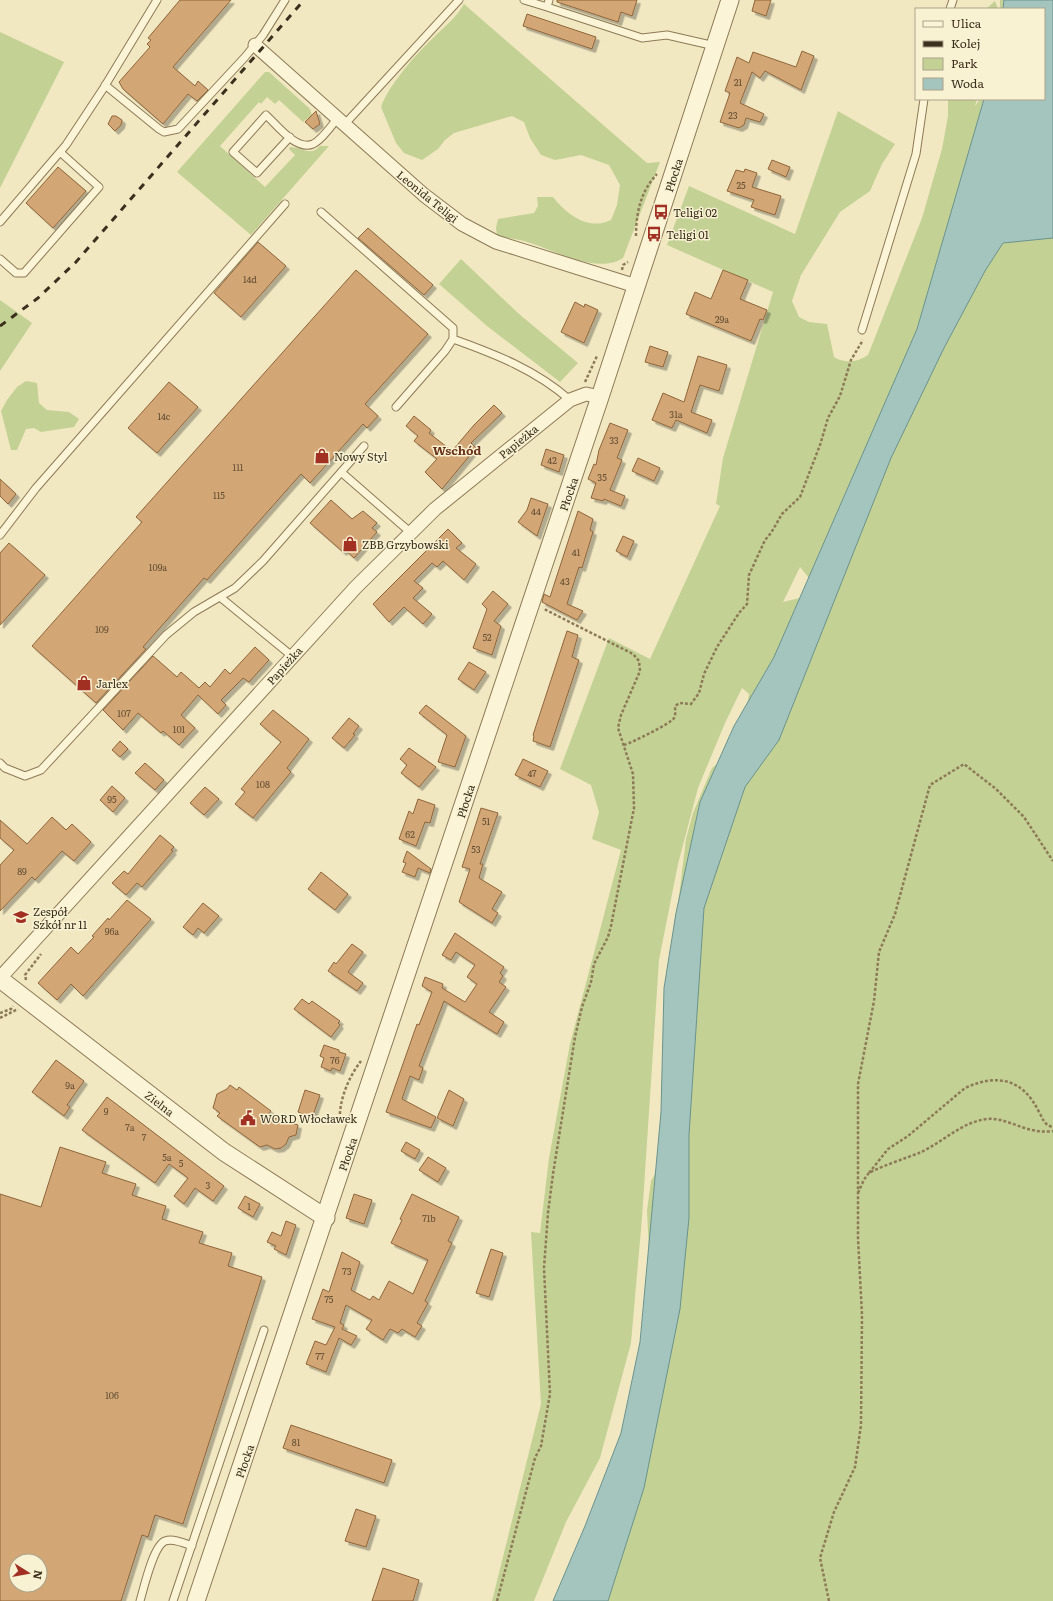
<svg xmlns="http://www.w3.org/2000/svg" width="1053" height="1601" font-family="Literata,serif">
	<defs>
		<filter id="shadow"><feDropShadow dx="3.5" dy="3.5" stdDeviation="0" flood-color="#0004"/></filter>
	</defs>
	<rect width="100%" height="100%" fill="#f1e8c2"/>
	<!-- green -->
	<path fill="#c3d194" fill-rule="evenodd" d="M1000,0H1053V1601H560L613,1480L638,1376L649,1251L647,1211L651,1181L662,1161L673,945L686,839L693,813L712,768L731,753L746,711L749,694L742,688L725,723L698,788L678,864L659,960L642,1218L631,1343L600,1458L566,1522L534,1601H492L541,1404L531,1232L540,1233L549,1158L570,1044L621,850L592,839L599,812L591,785L560,769L609,638L650,659L720,506L716,504L723,458L773,292L667,245L689,186L795,234L838,111L895,144L882,164L870,191L840,212L801,275L792,301L799,317L809,322L827,324L834,357C845,364 858,362 868,355L922,218L942,149L948,116V99H977L975,106L980,99H1044V9H1000ZM800,567L813,583L804,597L783,602Z
		M995,1L998,9H986Z
		M464,4L647,163L660,162L623,258C596,275 555,250 527,242C517,238 507,239 497,235L496,228L498,219L534,213L538,206L537,197H553C567,215 589,231 611,220L617,205L620,185L609,165L581,155L555,160L541,155L530,138L524,122L512,116L454,133L445,140L438,149L422,160L404,153L396,143L381,107C388,86 416,54 433,38C444,27 456,18 464,4Z
		M0,32L64,62L0,188Z
		M265,72H269L310,109L312,115L303,122L279,100L275,104L267,97L261,104L259,102L220,146L265,187L295,155L289,149L290,147C301,147 311,157 320,146H329L251,235L177,172Z
		M461,259L519,314L578,363L560,382L487,326L439,284Z
		M0,300L32,323L0,371Z
		M26,381L37,383L39,403L47,410L69,412L79,419L74,427L41,432L34,428L26,429L17,450H11L1,411L7,400L17,387Z"/>
	<!-- water -->
	<path fill="#a4c4be" stroke="#6a938d" d="M1004,0H1053V238L1003,243L985,271L944,348L891,458L779,740L745,787L704,908L689,1135V1218L680,1309L644,1488L608,1601H553L585,1526L621,1433L640,1342L661,1112L664,988L676,913L700,802L734,726L774,657L917,329L984,99H1044V9H1003Z"/>
	<!-- building -->
	<path fill="#d3a674" stroke="#8e653b" fill-rule="evenodd" filter="url(#shadow)" d="M180,0H231L173,67L195,86L198,81L208,90L197,101L188,94L163,124L123,89L119,82L150,47L147,44L151,40L148,38Z
		M557,0H637L632,16L621,12L618,22L557,2Z
		M755,0H771L766,16L752,11Z
		M527,14L596,37L592,49L523,26Z
		M802,51L814,56L801,90L765,71L760,78L752,72L740,103L764,114L760,122L746,118L744,125L739,128L720,122L730,93L725,91L737,57L749,63L753,52L796,67Z
		M316,111L320,124L313,129L305,122Z
		M112,116H116L122,120L121,125L115,131L108,124Z
		M772,160L790,167L786,177L768,169Z
		M58,167L86,191L53,228L26,203Z
		M745,169L757,173L752,187L781,196L775,215L751,207L754,200L727,191L736,170L744,172Z
		M368,228L433,285L424,295L358,238Z
		M258,242L286,266L241,317L214,293Z
		M356,270L428,334L365,404L378,416L367,428L363,424L310,483L301,474L207,580L204,578L173,613L143,647L146,649L96,703L32,646L142,522L136,517Z
		M723,270L748,280L740,299L767,310L763,320L760,319L751,341L686,314L695,292L711,299Z
		M575,302L584,307L585,304L598,310L584,343L561,332Z
		M650,346L668,352L663,367L645,362Z
		M698,356L727,365L719,391L700,385L691,412L712,420L707,433L676,420L672,428L652,420L663,393L684,402Z
		M169,382L198,407L157,453L128,428Z
		M494,405L502,413L471,443L476,448L442,489L425,472L437,459L414,441L418,436L406,426L414,416L431,430L429,433L452,451L474,425Z
		M610,423L628,430L617,458L622,460L610,490L625,496L621,506L604,499L603,501L591,498L596,483L588,479L594,464L596,465L599,450Z
		M546,449L564,455L559,472L541,465Z
		M638,458L660,468L654,481L632,471Z
		M0,479L16,494L8,504L0,496Z
		M531,498L548,504L537,536L518,522L527,510Z
		M331,500L352,519L363,511L377,523L372,528L377,532L354,558L345,550L343,552L310,523Z
		M578,511L593,519L590,530L593,532L582,568L579,567L567,604L583,611L577,620L542,602L544,594L550,597Z
		M448,529L462,543L456,548L476,564L464,580L443,561L437,567L432,563L414,581L423,588L413,598L432,614L423,624L404,607L389,622L373,604Z
		M623,536L634,541L627,557L616,551Z
		M9,543L45,575L0,625V553Z
		M493,591L508,604L494,621L501,626L492,655L473,648L487,609L482,604Z
		M567,631L578,635L572,657L579,660L550,747L533,741L534,736L533,735Z
		M255,647L269,660L249,682L243,678L221,700L226,705L218,714L198,695L181,715L195,728L179,745L163,731L161,733L138,713L123,730L103,710L153,656L177,677L181,672L199,688L205,682L210,687L225,669L230,674Z
		M469,662L486,672L474,690L458,679Z
		M426,705L466,736L455,767L438,762L447,735L419,713Z
		M273,710L309,739L287,768L291,772L253,818L235,804L245,792L241,789L281,742L260,724Z
		M349,718L359,726L353,734L355,735L344,748L332,738Z
		M120,741L128,749L120,757L112,750Z
		M409,748L436,767L419,787L401,773L407,765L400,759Z
		M523,759L548,771L540,787L515,775Z
		M145,763L164,780L155,790L135,773Z
		M112,786L125,798L113,812L100,800Z
		M205,787L219,799L204,815L190,803Z
		M418,799L435,805L430,823L425,822L416,846L399,839L409,811L413,814Z
		M481,808L498,813L480,864H483L479,878L502,892L492,909L498,913L492,923L459,902L470,869L462,867Z
		M52,817L66,830L72,824L91,842L74,861L62,851L35,880L32,877L0,911V865L14,850L0,838V820L27,844Z
		M160,835L174,847L171,850L173,851L142,887L137,883L126,895L112,883L124,871L128,874Z
		M407,851L431,869L430,873L418,868L415,877L402,872L406,863L403,862Z
		M321,872L348,894L335,910L308,889Z
		M127,900L151,919L83,996L71,984L57,1000L38,983L71,947L78,954L94,937L92,936L108,918L109,920Z
		M203,903L219,916L204,933L198,928L193,935L183,927Z
		M455,933L504,967L500,973L503,976L499,982L506,987L489,1012L504,1022L497,1034L444,1001L419,1066L423,1068L419,1080L410,1076L402,1099L436,1117L431,1128L386,1112L417,1024L419,1025L432,992L422,986L425,977L443,984L442,988L465,1002L477,984L467,977L475,965L456,952L451,960L442,955Z
		M352,944L363,952L348,972L363,983L357,991L328,971L334,962L336,964Z
		M302,999L309,1004L312,1001L340,1021L338,1023L340,1025L331,1037L294,1009Z
		M324,1045L339,1050V1052L346,1054L340,1071L332,1068L331,1071L321,1067L324,1058L320,1056Z
		M56,1060L84,1081L67,1105L70,1107L64,1116L32,1092Z
		M230,1085L237,1090L239,1087L271,1111L267,1116L298,1125L296,1135L289,1137L286,1144L281,1148L275,1149L267,1145L260,1147L217,1116L220,1113L213,1108L217,1094L227,1089Z
		M305,1090L320,1095L312,1118L298,1112Z
		M449,1090L464,1099L453,1126L437,1118Z
		M107,1097L224,1186L213,1201L195,1188L184,1204L174,1196L188,1178L169,1164L155,1183L82,1130Z
		M406,1142L420,1150L415,1159L401,1151Z
		M60,1147L106,1162L102,1173L136,1184L132,1195L166,1206L162,1219L203,1232L199,1243L232,1253L228,1266L262,1277L183,1524L155,1515L148,1537L142,1535L121,1601H0V1194L41,1207ZM16,1561H40V1585H16Z
		M428,1157L446,1168L438,1182L419,1170Z
		M354,1194L372,1200L364,1224L346,1218Z
		M412,1194L459,1217L448,1241L452,1243L425,1301L428,1303L417,1323L422,1326L415,1337L402,1329L398,1333L390,1329L383,1340L366,1329L372,1320L346,1305L340,1323L344,1325L342,1329L357,1336L351,1345L339,1338L326,1372L306,1364L315,1341L326,1345L335,1327L312,1319L323,1289L329,1292L342,1252L360,1262L351,1290L370,1300L373,1296L379,1300L389,1281L413,1294L428,1260L391,1243L402,1220L400,1219Z
		M245,1196L260,1204L253,1217L238,1208Z
		M286,1221L296,1225L286,1255L274,1249L276,1246L267,1242L272,1232L281,1236Z
		M491,1249L503,1253L489,1297L476,1293Z
		M291,1425L392,1460L384,1483L283,1448Z
		M356,1509L376,1516L366,1547L345,1541Z
		M383,1568L419,1580L413,1601H372Z"/>
	<g fill="none" stroke-linecap="round" stroke-linejoin="round">
		<!-- service casing -->
		<g stroke="#8d7a57" stroke-width="9">
			<path id="service" d="M524,0L547,7
				M549,0L547,7L642,38L667,35L715,46
				M950,9L953,0
				M105,85L159,129L164,132L178,129L245,57L263,35L285,0
				M344,125L459,0
				M290,137L257,173L233,152L266,115C277,125 296,151 313,144C322,140 331,126 337,119
				M321,212L453,328V339L445,351L396,407
				M0,222L66,145L103,89L157,0
				M0,259L16,273H24L99,187L60,152
				M862,330L916,154L924,99
				M453,339C495,354 536,370 570,400
				M341,472L410,532
				M0,535L36,488L285,204
				M220,597L292,656
				M0,763L5,768L25,776L41,770L166,635L194,612L235,588L263,561L364,446
				M140,1601C144,1588 153,1546 165,1541C173,1538 184,1543 192,1546
				M173,1601L264,1330"/>
		</g>
		<!-- minor casing -->
		<g stroke="#8d7a57" stroke-width="15">
			<path id="minor" d="M255,45L424,195L462,224L496,242L636,286
				M0,978L356,587L435,509L570,400L586,394L600,397"/>
		</g>
		<!-- tertiary casing -->
		<g stroke="#8d7a57" stroke-width="19">
			<path id="tertiary" d="M0,979L224,1152L326,1218
				M196,1601L600,397L730,0"/>
		</g>
		<!-- path -->
		<path stroke="#8d7a57" stroke-width="2.5" stroke-dasharray="3 2" stroke-linecap="butt" d="M636,236C636,212 641,191 657,174
			M622,270L623,265L628,262
			M585,382L597,356
			M624,745C631,743 672,723 674,718C676,714 675,710 675,706C682,701 684,704 691,704L699,693L704,674L717,647L739,613L747,604L749,575L765,540L771,533L782,514L800,497L820,445L828,418L840,396L851,360L863,340
			M26,980L25,975L41,954
			M0,1013L11,1009L13,1006
			M0,1018L18,1009
			M340,1124C338,1102 348,1078 361,1061
			M869,1173L888,1149L908,1136L965,1088C998,1073 1023,1079 1039,1112C1043,1119 1044,1125 1053,1127
			M858,1193C861,1187 863,1180 868,1174C873,1169 909,1157 919,1153C942,1143 961,1122 987,1119C1008,1117 1027,1135 1053,1131
			M497,1601L535,1458L541,1446L550,1394L544,1268L548,1213L553,1174L575,1037L582,1007L591,982L594,964L608,937L611,926L634,808L633,774L618,728L621,715L640,671L639,661L633,654L544,609
			M829,1601L820,1558L834,1512L855,1467L861,1425L862,1315L858,1238V1084L874,1001L879,952L895,914L930,785L964,764L996,789L1024,817L1053,861"/>
		<!-- service -->
		<use href="#service" stroke="#fbf4d6" stroke-width="7"/>
		<!-- minor -->
		<use href="#minor" stroke="#fbf4d6" stroke-width="13"/>
		<!-- tertiary -->
		<use href="#tertiary" stroke="#fbf4d6" stroke-width="17"/>
		<!-- rail -->
		<path stroke="#3b2f1d" stroke-width="3" stroke-dasharray="7 7" stroke-linecap="butt" d="M0,326L38,298L76,262L304,0"/>
	</g>
	<!-- icons -->
	<defs>
		<g id="bus-bare" transform="scale(1.2)"><path d="M-5-6H5V4H4V6H2V4H-2V6H-4V4H-5ZM-3.5-4V0h7V-4ZM-3.5 1.2v1.5H-2V1.2ZM2 1.2v1.5H3.5V1.2Z" fill="#a12f22" stroke="#f8f1d2" stroke-width="2.5" paint-order="stroke"/></g>
		<g id="shop-bare" transform="scale(1.2)"><path d="M-5-2.5h2.3a2.7 3.5 0 0 1 5.4 0H5L5.5 6h-11ZM-1.5-2.5h3a1.5 2.3 0 0 0-3 0Z" fill="#a12f22" stroke="#f8f1d2" stroke-width="2.5" paint-order="stroke"/></g>
		<g id="school-bare" transform="scale(1.2)"><path d="M0-5L7-2L0 1L-7-2ZM-4 1L0 2.5L4 1V4Q0 6-4 4Z" fill="#a12f22" stroke="#f8f1d2" stroke-width="2.5" paint-order="stroke"/></g>
		<g id="civic-bare" transform="scale(1.2)"><path d="M-.6-6.5H3V-4.5H.6V-3L4-1V1h2V6H-6V1h2V-1L-.6-3ZM-1.2 2.5V6h2.4V2.5Z" fill="#a12f22" stroke="#f8f1d2" stroke-width="2.5" paint-order="stroke"/></g>
	</defs>
	<g fill-rule="evenodd">
		<use href="#bus-bare" x="661" y="212"/>
		<use href="#bus-bare" x="654" y="234"/>
		<use href="#shop-bare" x="322" y="456"/>
		<use href="#shop-bare" x="350" y="544"/>
		<use href="#shop-bare" x="84" y="683"/>
		<use href="#school-bare" x="21" y="917"/>
		<use href="#civic-bare" x="248" y="1118"/>
	</g>
	<g text-anchor="middle" dominant-baseline="central" stroke-width="3" stroke-linejoin="round" paint-order="stroke">
		<!-- number labels -->
		<g font-size="9" fill="#614d33">
			<text x="738" y="82">21</text>
			<text x="733" y="115">23</text>
			<text x="741" y="185">25</text>
			<text x="250" y="279">14d</text>
			<text x="722" y="319">29a</text>
			<text x="676" y="414">31a</text>
			<text x="164" y="416">14c</text>
			<text x="614" y="440">33</text>
			<text x="552" y="460">42</text>
			<text x="238" y="467">111</text>
			<text x="602" y="477">35</text>
			<text x="219" y="495">115</text>
			<text x="536" y="511">44</text>
			<text x="576" y="552">41</text>
			<text x="158" y="567">109a</text>
			<text x="565" y="581">43</text>
			<text x="102" y="629">109</text>
			<text x="487" y="637">52</text>
			<text x="124" y="713">107</text>
			<text x="179" y="729">101</text>
			<text x="532" y="773">47</text>
			<text x="263" y="784">108</text>
			<text x="112" y="799">95</text>
			<text x="486" y="821">51</text>
			<text x="410" y="834">62</text>
			<text x="476" y="849">53</text>
			<text x="22" y="871">89</text>
			<text x="112" y="931">96a</text>
			<text x="335" y="1060">76</text>
			<text x="70" y="1085">9a</text>
			<text x="106" y="1111">9</text>
			<text x="130" y="1127">7a</text>
			<text x="144" y="1137">7</text>
			<text x="167" y="1157">5a</text>
			<text x="181" y="1163">5</text>
			<text x="208" y="1185">3</text>
			<text x="249" y="1206">1</text>
			<text x="429" y="1218">71b</text>
			<text x="347" y="1271">73</text>
			<text x="329" y="1299">75</text>
			<text x="320" y="1356">77</text>
			<text x="112" y="1395">106</text>
			<text x="296" y="1442">81</text>
		</g>
		<!-- street labels -->
		<g font-size="11" fill="#3b2f1d" stroke="#f8f1d2">
			<text transform="translate(673 175) rotate(-72)">Płocka</text>
			<text transform="translate(428 196) rotate(39)">Leonida Teligi</text>
			<text transform="translate(518 441) rotate(-39)">Papieżka</text>
			<text transform="translate(568 494) rotate(-71)">Płocka</text>
			<text transform="translate(284 665) rotate(-48)">Papieżka</text>
			<text transform="translate(465 801) rotate(-72)">Płocka</text>
			<text transform="translate(160 1103) rotate(38)">Zielna</text>
			<text transform="translate(347 1154) rotate(-71)">Płocka</text>
			<text transform="translate(244 1461) rotate(-71)">Płocka</text>
		</g>
		<!-- poi labels -->
		<g font-size="11" fill="#3b2f1d" stroke="#f8f1d2" text-anchor="start">
			<text x="673" y="212">Teligi 02</text>
			<text x="666" y="234">Teligi 01</text>
			<text x="334" y="456">Nowy Styl</text>
			<text x="362" y="544">ZBB Grzybowski</text>
			<text x="96" y="683">Jarlex</text>
			<text x="33" y="911">Zespół<tspan x="33" dy="13">Szkół nr 11</tspan></text>
			<text x="260" y="1118">WORD Włocławek</text>
		</g>
		<!-- neighbourhood labels -->
		<g font-size="12" font-weight="bold" fill="#6b3319" stroke="#f8f1d2">
			<text x="457" y="450">Wschód</text>
		</g>
	</g>
	<!-- legend -->
	<rect x="915" y="8" width="130" height="92" fill="#f8f1d2" stroke="#aca38a"/>
	<rect x="923" y="21" width="20" height="6" fill="#fbf4d6" stroke="#aca38a"/>
	<text x="951" y="28" font-size="12" fill="#3b2f1d">Ulica</text>
	<rect x="923" y="41" width="20" height="6" fill="#3b2f1d" stroke="#aca38a"/>
	<text x="951" y="48" font-size="12" fill="#3b2f1d">Kolej</text>
	<rect x="923" y="58" width="20" height="12" fill="#c3d194" stroke="#aca38a"/>
	<text x="951" y="68" font-size="12" fill="#3b2f1d">Park</text>
	<rect x="923" y="78" width="20" height="12" fill="#a4c4be" stroke="#aca38a"/>
	<text x="951" y="88" font-size="12" fill="#3b2f1d">Woda</text>
	<!-- north arrow -->
	<g transform="translate(28 1573) rotate(101)"><circle r="19" fill="#f8f1d2" stroke="#aca38a"/>
	<path d="M0-3L7 15L0 10L-7 15Z" fill="#a12f22"/>
	<text y="-6" font-size="11" font-weight="bold" text-anchor="middle" fill="#3b2f1d">N</text>
	</g>
</svg>
